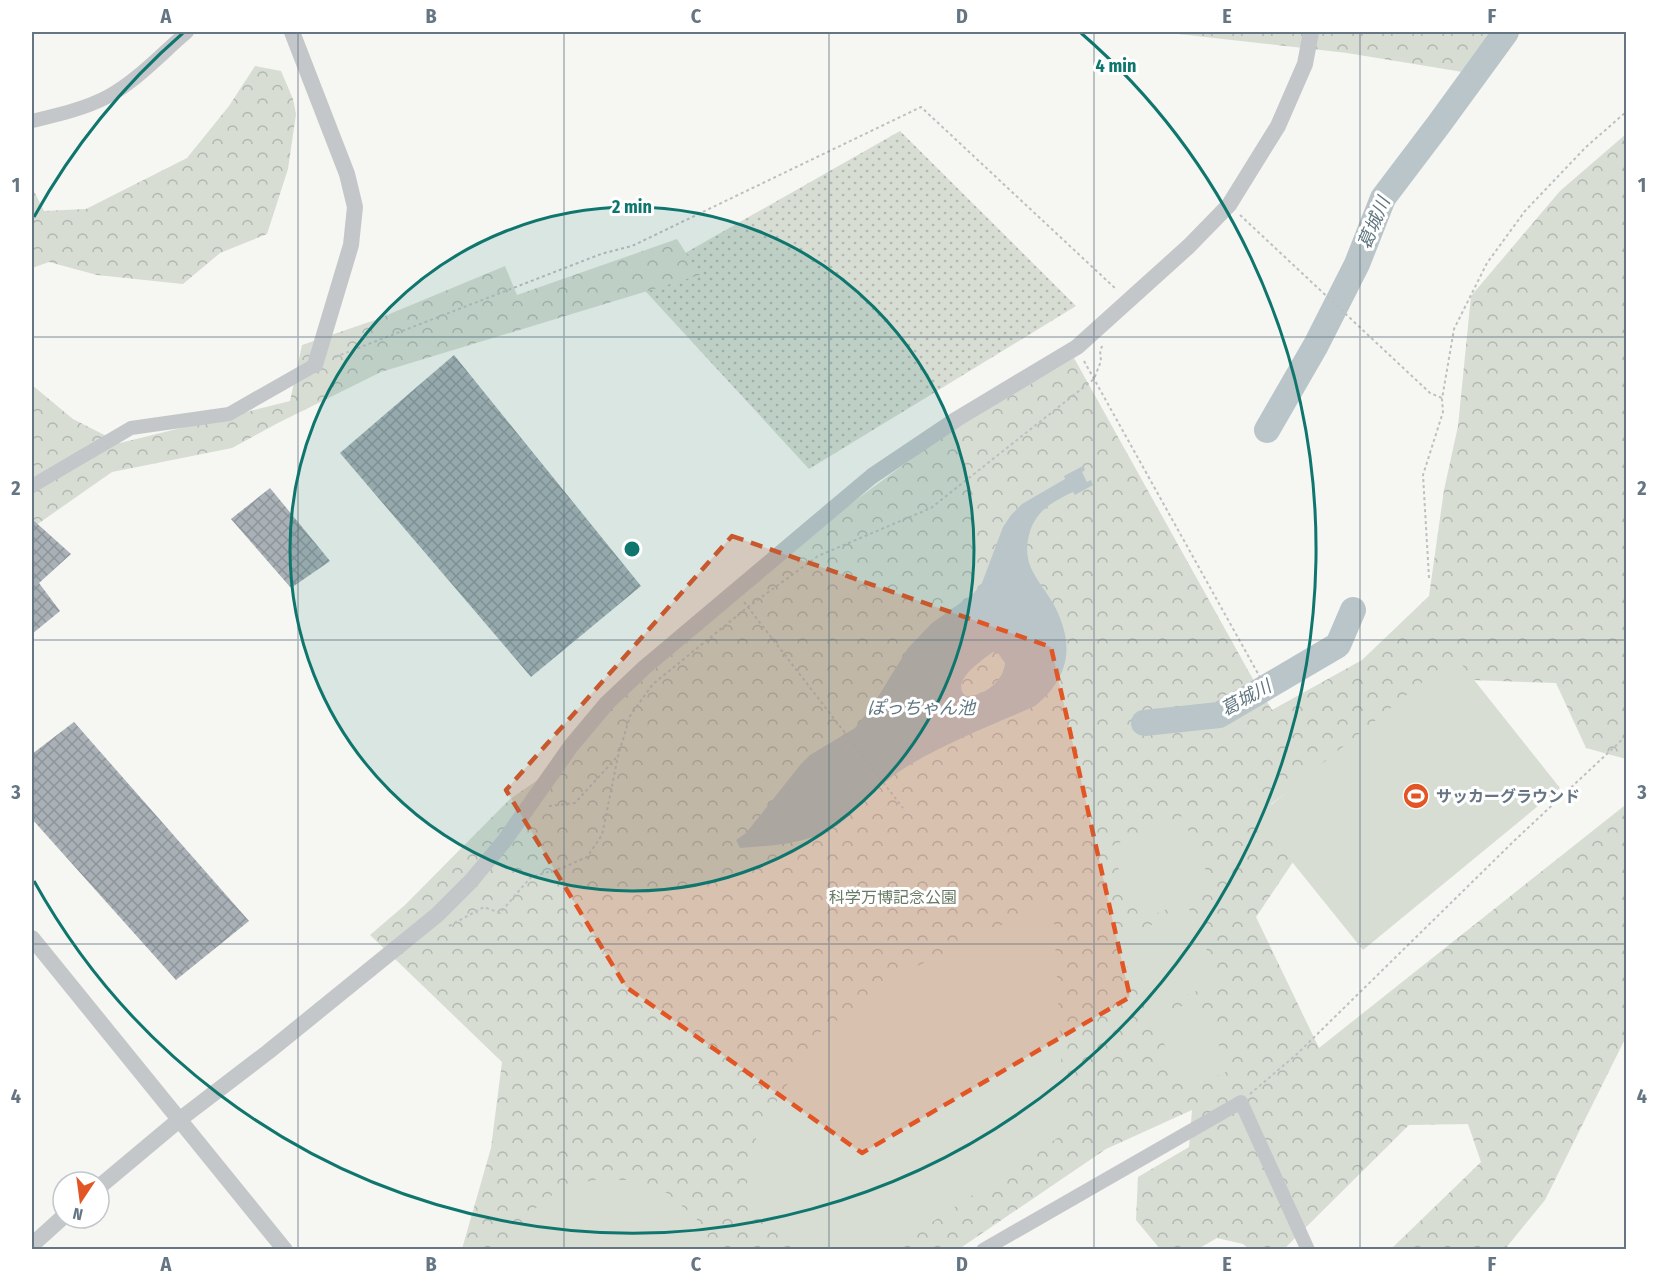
<svg xmlns="http://www.w3.org/2000/svg" width="1658" height="1281" font-family="'Fira Sans Condensed','Noto Sans JP',sans-serif">
	<defs>
		<pattern id="grass-dots" width="8" height="8" patternUnits="userSpaceOnUse" patternTransform="scale(1.5)"><rect width="8" height="8" fill="#d7ddd3"/><path d="M2 2h.1M6 6h.1" fill="none" stroke="#b2b8b1" stroke-width="1.8" stroke-linecap="round"/></pattern>
		<pattern id="forest-crowns" width="20" height="18" patternUnits="userSpaceOnUse" patternTransform="scale(1.5)"><rect width="20" height="18" fill="#d7ddd3"/><path d="M2 6a3 3 0 1 1 6 0M12 15a3 3 0 1 1 6 0" fill="none" stroke="#b2b8b1"/></pattern>
		<pattern id="building-cross-hatch" width="8" height="8" patternUnits="userSpaceOnUse" patternTransform="scale(1.5)"><rect width="8" height="8" fill="#a9b1b7"/><path d="M0 0l8 8M0 8l8-8" fill="none" stroke="#8d959a"/></pattern>
	</defs>
	<rect width="100%" height="100%" fill="#f6f6f2"/>
	<!-- grass -->
	<path fill="url(#grass-dots)" d="M900,131L1076,306L809,469L636,281Z"/>
	<!-- forest -->
	<path fill="url(#forest-crowns)" d="M1161,32H1492L1469,73L1347,53Z
		M255,66L281,71L293,99L296,114L288,169L267,234L220,253L183,284L97,275L49,262L32,268V187L44,211L86,209L187,158L229,106Z
		M1626,134V759L1586,748L1556,683L1442,679L1271,804L1293,862L1256,917L1319,1048L1624,806H1626V1037L1545,1200L1505,1249H1391L1481,1162L1468,1124L1409,1125L1284,1249H1249L1243,1244L1217,1238L1198,1249H1160L1136,1220L1138,1177L1189,1147L1192,1110L1106,1149L959,1249H462L491,1148L502,1062L370,935L405,905L510,799L574,755L610,710L649,674L848,506L937,440L1074,358L1254,681L1272,710L1362,660L1429,596L1444,490L1458,426L1471,296L1560,191Z
		M677,239L700,275L381,372L278,423L232,448L112,472L32,528V385L73,419L120,443L290,401L302,345L375,320L505,266L517,295Z"/>
	<!-- pitch -->
	<path fill="#d7ddd3" d="M1455,656L1560,788L1363,950L1256,817Z
		M1182,816L1214,889L1141,920L1109,847Z
		M1053,900L1065,1133L892,1249H797L744,1198L757,1134L818,1034L905,972Z
		M1189,909L1220,981L1147,1012L1116,940Z
		M1198,999L1230,1070L1185,1090L1153,1019Z
		M592,1180H630L667,1193L696,1218L715,1249H507C514,1228 540,1200 560,1191C571,1186 582,1184 592,1180Z"/>
	<!-- water -->
	<path fill="#bac5c9" fill-rule="evenodd" d="M1083,466L1085,470L1082,472L1087,482L1091,480L1093,485L1075,495L1073,492C1052,502 1035,511 1029,535C1021,567 1040,580 1054,605C1075,645 1070,677 1035,706C990,726 944,743 903,769C881,783 866,801 848,817C818,844 777,845 740,848L736,840L746,833L801,764L810,755L855,728L873,705L908,648L932,623L973,594L982,583L1003,527L1011,515L1022,504L1065,479L1064,476ZM993,652L998,653L1005,663C1004,680 984,697 966,696C949,682 982,660 993,652Z"/>
	<g fill="none" stroke-linecap="round" stroke-linejoin="round">
		<!-- river -->
		<path stroke="#bac5c9" stroke-width="26" d="M1267,430L1316,345L1357,264L1383,198L1439,124L1506,32
			M1144,723L1219,715L1338,645L1353,610"/>
	</g>
	<!-- building -->
	<path fill="url(#building-cross-hatch)" d="M454,355L641,586L531,677L340,453Z
		M270,488L330,561L291,588L231,519Z
		M32,519L71,554L39,583L60,611L32,634Z
		M74,722L249,921L176,980L32,819V754Z"/>
	<g fill="none" stroke-linecap="round" stroke-linejoin="round">
		<!-- path -->
		<path stroke="#bdbfc1" stroke-width="2" stroke-dasharray="3 3" stroke-linecap="butt" d="M1240,215L1430,393L1442,398
			M335,357L601,254L632,246L921,107L1117,290
			M1084,361L1261,679
			M1429,578L1423,475L1443,412L1442,399L1454,329L1487,263L1525,211L1586,147L1626,112
			M744,602L903,808
			M549,806L575,803L616,758
			M449,926L484,907L500,913L531,877L562,868L587,857L602,835L618,756L630,716L653,684L748,607L818,556L931,508L1094,379L1101,361L1100,350L1103,345
			M1250,1094L1297,1054L1515,840L1626,736"/>
		<!-- minor -->
		<path stroke="#c3c7ca" stroke-width="14" d="M32,121C57,115 84,109 107,97C137,81 162,53 187,32
			M32,486L131,428L229,414L315,365
			M983,1250L1241,1102L1308,1250"/>
		<!-- tertiary -->
		<path stroke="#c3c7ca" stroke-width="16" d="M292,32L347,174L355,207L351,245L315,365
			M32,938L285,1250
			M99,1187L179,1120L268,1052L437,915L471,881L505,840L571,746L607,703L644,668L872,476L957,419L1077,347L1189,246L1229,205L1278,126L1305,64L1311,32
			M32,1245L63,1217"/>
	</g>
	<!-- marked area -->
	<path fill="#e25626" fill-opacity="0.2" stroke="#e25626" stroke-width="4.5" stroke-dasharray="12 8" stroke-linejoin="round" d="M732,536L1051,647L1130,997L862,1153L626,987L506,790Z"/>
	<!-- grid -->
	<path fill="none" stroke="#657583" stroke-width="1.5" stroke-opacity="0.55" d="M298,32V1250M564,32V1250M829,32V1250M1094,32V1250M1360,32V1250M32,337H1626M32,640H1626M32,944H1626"/>
	<!-- distance rings -->
	<circle cx="632" cy="549" r="342" fill="#0f766e" fill-opacity=".12"/>
	<g fill="none" stroke="#0f766e" stroke-width="3">
		<circle cx="632" cy="549" r="342"/>
		<path d="M34 217A684 684 0 0 1 183 33M1081 33A684 684 0 1 1 34 881"/>
	</g>
	<!-- icons -->
	<defs>
		<g id="stadium-disc" transform="scale(1.35)"><circle r="9.5" fill="#e25626" stroke="#fff"/><path d="M0-5a6.5 5 0 1 0 0 10a6.5 5 0 1 0 0-10ZM-3.5-1.8h7v3.6h-7Z" fill="#fff"/></g>
	</defs>
	<g fill-rule="evenodd">
		<use href="#stadium-disc" x="1416" y="796"/>
	</g>
	<g text-anchor="middle" dominant-baseline="central" stroke-width="6" stroke-linejoin="round" paint-order="stroke">
		<!-- poi labels -->
		<g font-size="16" font-weight="bold" fill="#657583" stroke="#fff" text-anchor="start">
			<text x="1436" y="796">サッカーグラウンド</text>
		</g>
		<!-- park labels -->
		<g font-size="16" fill="#687a64" stroke="#fff">
			<text x="893" y="897">科学万博記念公園</text>
		</g>
		<!-- water labels -->
		<g font-size="18" font-style="italic" fill="#607780" stroke="#fff">
			<text transform="translate(1374 223) rotate(-67)">葛城川</text>
			<text transform="translate(1246 698) rotate(-29)">葛城川</text>
			<text x="921" y="708">ぽっちゃん池</text>
		</g>
	</g>
	<circle cx="632" cy="549" r="9" fill="#0f766e" stroke="#fff" stroke-width="3"/>
	<g font-size="18" text-anchor="middle" font-weight="bold" fill="#0f766e" stroke="#fff" stroke-width="6" stroke-linejoin="round" paint-order="stroke">
		<text x="1116" y="72">4 min</text>
		<text x="632" y="213">2 min</text>
	</g>
	<!-- border -->
	<rect width="1658" height="1281" fill="none" stroke="#ffffff" stroke-width="66"/>
	<!-- north arrow -->
	<g transform="translate(81 1200) rotate(193)"><circle r="28" fill="#ffffff" stroke="#c1c8cd" stroke-width="1.5"/>
	<path d="M0-4.5L10 22L0 15L-10 22Z" fill="#e25626"/>
	<text y="-9" font-size="16" font-weight="bold" text-anchor="middle" fill="#657583">N</text>
	</g>
	<rect x="33" y="33" width="1592" height="1215" fill="none" stroke="#657583" stroke-width="2"/>
	<g font-size="20" text-anchor="middle" font-weight="bold" fill="#657583">
		<text x="166" y="23">A</text>
		<text x="431" y="23">B</text>
		<text x="696" y="23">C</text>
		<text x="962" y="23">D</text>
		<text x="1227" y="23">E</text>
		<text x="1492" y="23">F</text>
		<text x="16" y="192">1</text>
		<text x="1642" y="192">1</text>
		<text x="16" y="495">2</text>
		<text x="1642" y="495">2</text>
		<text x="16" y="799">3</text>
		<text x="1642" y="799">3</text>
		<text x="16" y="1103">4</text>
		<text x="1642" y="1103">4</text>
		<text x="166" y="1271">A</text>
		<text x="431" y="1271">B</text>
		<text x="696" y="1271">C</text>
		<text x="962" y="1271">D</text>
		<text x="1227" y="1271">E</text>
		<text x="1492" y="1271">F</text>
	</g>
</svg>
